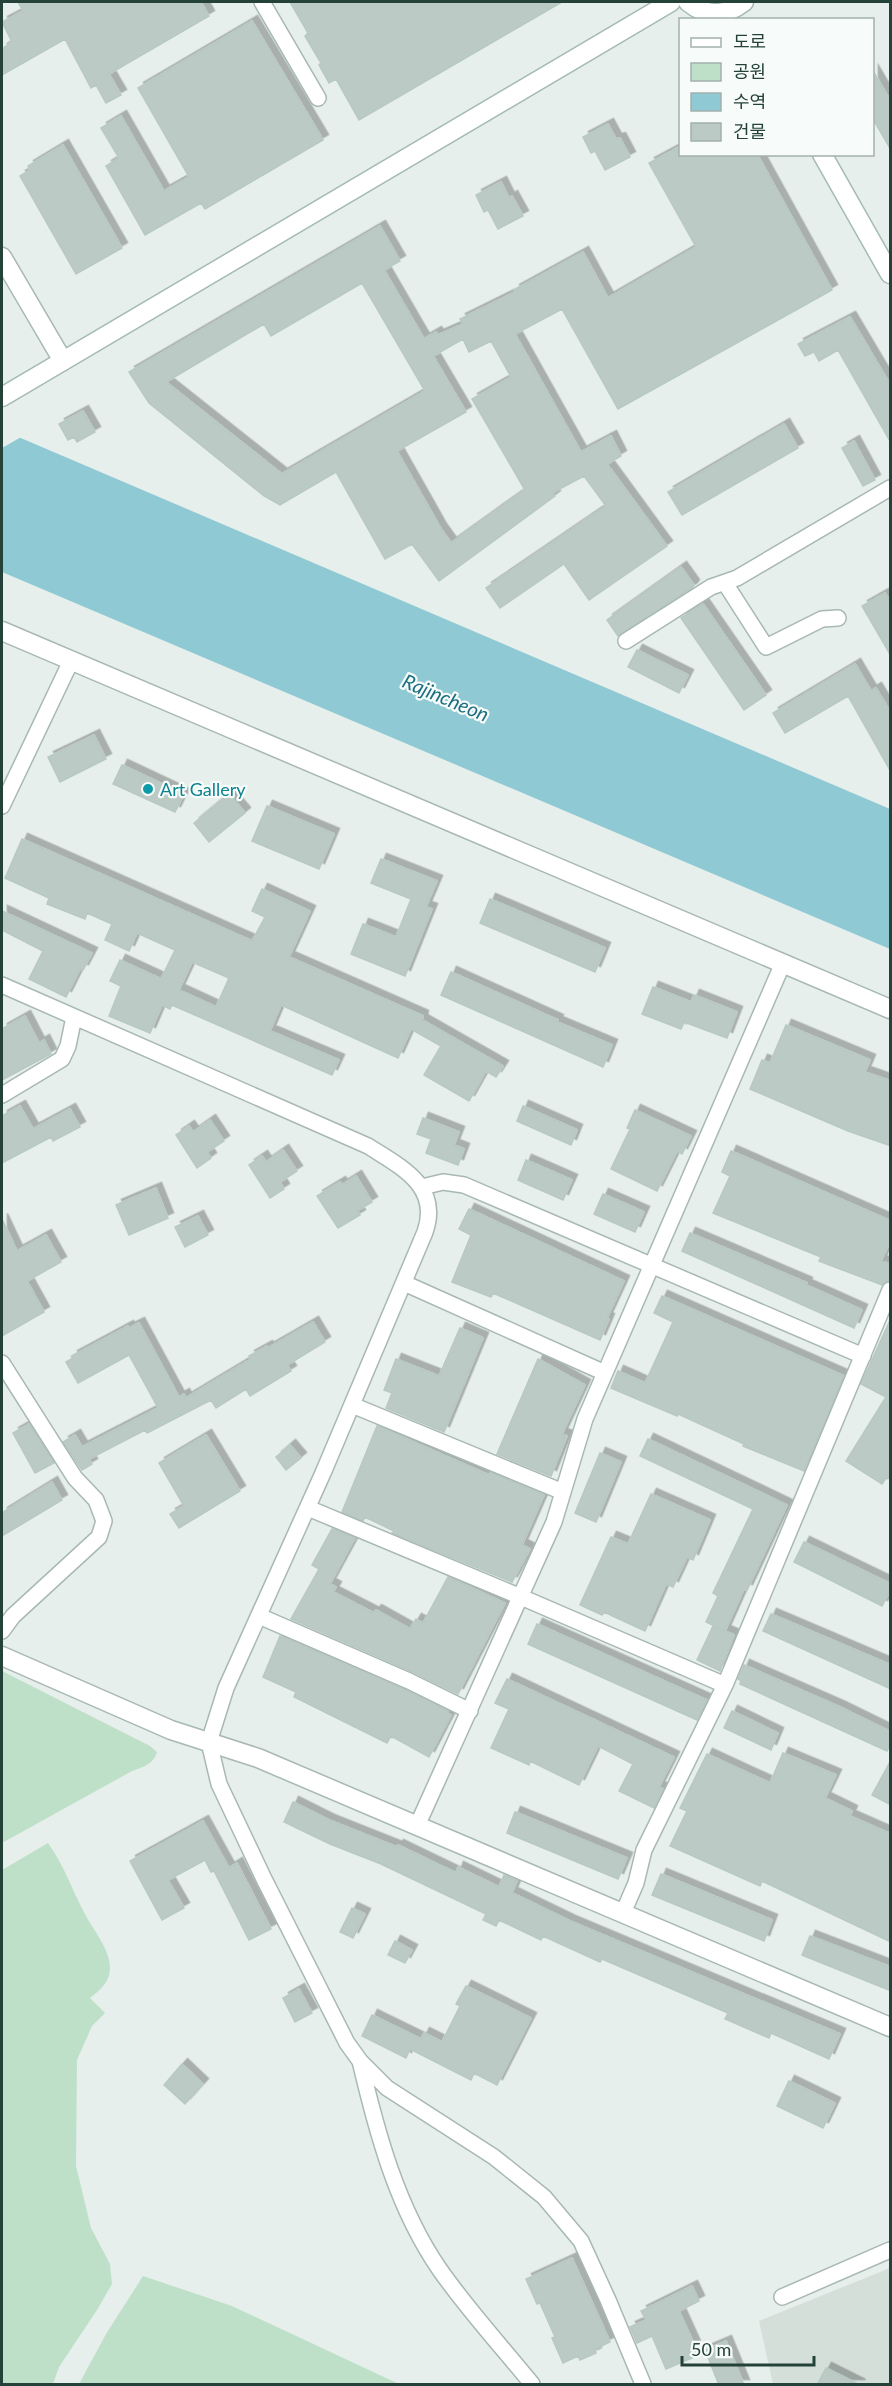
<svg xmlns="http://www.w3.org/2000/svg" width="892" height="2386" font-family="Lato,'Noto Sans KR',sans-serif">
	<defs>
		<filter id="shadow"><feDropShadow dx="5.5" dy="-5.5" stdDeviation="0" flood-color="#0004"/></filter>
	</defs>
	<rect width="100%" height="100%" fill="#e6efeb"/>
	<!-- built -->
	<path fill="#d4dfda" d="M890,2268V2384H773L759,2321Z"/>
	<!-- green -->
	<path fill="#bfe0c8" d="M2,1671L150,1746L157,1752C154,1764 143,1767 132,1771L2,1843Z
		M48,1843C64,1865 72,1890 85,1914C93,1930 110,1949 110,1968C110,1982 100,1990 90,1998L105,2013L92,2026L77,2060L76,2166L91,2228L110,2264L112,2284L97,2310L59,2367L53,2384H2V1870Z
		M143,2276L232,2306L399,2384H79L106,2334Z"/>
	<!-- water -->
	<path fill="#8ec9d4" d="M2,430L890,809V949L2,572Z"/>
	<!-- pier -->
	<path fill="#e6efeb" d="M2,427H3L23,436L2,448Z"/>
	<!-- building -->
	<path fill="#bbcac4" stroke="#b8c9c2" stroke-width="1.5" fill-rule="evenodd" filter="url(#shadow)" d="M18,2H201L209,16L109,74L121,95L106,103L96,85L91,88L65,39L2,75V49L12,42L2,22L23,11Z
		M290,2H562L359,120L336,79L329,83L319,65L321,63L305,36L308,33Z
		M252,21L323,140L205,209L201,203L145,235L106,166L119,158L101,128L121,116L164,191L189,177L138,88Z
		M873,71L891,102V150L873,119Z
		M608,124L616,139L620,138L630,157L605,170L595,151L591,153L583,137Z
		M63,145L122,248L76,274L20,176L30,170L28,166Z
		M681,146V154H757L832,290L618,409L562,309L515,334L581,452L611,436L621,456L607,464L667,546L589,600L564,564L500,608L486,588L606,506L584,476L552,493L555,496L439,581L412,544L385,559L336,472L280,505L264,496L149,403L129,372L380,226L400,261L384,270L424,339L436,332L438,335L463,324L460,319L515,292L514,290L583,252L608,298L696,247L649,163ZM362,283L425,391L282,474L166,382L264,324L271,336ZM463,339L469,352L491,341L511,377L472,399L525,490L451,543L441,529L397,451L466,412L433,356Z
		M501,182L509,198L512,196L523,216L498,229L488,210L484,212L476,195Z
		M850,317L891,386V443L838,350L819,361L814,352L805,356L798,344Z
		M83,411L95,432L77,442L74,437L68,440L59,424Z
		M784,424L798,448L682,515L668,492Z
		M854,441L875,480L863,486L842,448Z
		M681,567L694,585L692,588L618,636L607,620Z
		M885,593L891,603V656L862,606Z
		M703,604L766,695L744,710L681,618Z
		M637,650L688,675L679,693L628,667Z
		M855,664L871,691L876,688L891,713V772L848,696L785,733L773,713Z
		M94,735L106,759L60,782L48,757Z
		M122,765L184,794L175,812L113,784Z
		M229,794L245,813L209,842L194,823Z
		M267,806L334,834L319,869L252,841Z
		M22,839L252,941L265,917L252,911L262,889L310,911L289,957L423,1016L422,1020L503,1066L496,1077L486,1071L469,1101L424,1075L441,1046L411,1029L398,1058L281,1005L270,1031L339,1060L332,1075L172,1005L170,1009L162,1005L150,1033L109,1016L121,986L110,981L120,960L161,979L175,950L137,933L129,951L105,940L112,924L87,913L85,919L47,904L49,898L5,878ZM192,962L229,978L216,1007L179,990Z
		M381,859L437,881L426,907L432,909L405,976L351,954L363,924L396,937L411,899L371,883Z
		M490,899L605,948L595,972L480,923Z
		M2,911L92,953L83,970L80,969L66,997L29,979L43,951L2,930Z
		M451,972L558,1020L557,1022L612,1045L603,1067L441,995Z
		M653,987L691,1002L694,995L737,1012L727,1038L684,1022L681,1029L642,1014Z
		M25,1016L39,1043L44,1040L51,1054L2,1080V1029Z
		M786,1025L870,1060L865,1072L891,1081V1146L848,1131L750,1089L762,1060L770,1063Z
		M20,1106L33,1129L70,1109L80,1127L53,1141L51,1137L2,1163V1116Z
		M523,1106L577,1130L571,1145L517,1121Z
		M635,1110L691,1136L682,1154L677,1151L657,1191L611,1169L630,1129L627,1128Z
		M423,1118L459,1132L454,1145L464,1149L458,1165L426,1153L431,1139L417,1134Z
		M210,1120L224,1141L207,1152L211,1158L197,1168L176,1135L189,1126L193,1132Z
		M283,1150L297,1171L280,1182L284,1189L270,1198L249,1165L262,1156L266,1162Z
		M731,1151L891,1221V1240L881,1261L891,1264V1280L882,1285L819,1261L821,1257L713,1213L730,1176L722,1172Z
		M526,1160L572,1180L563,1200L518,1180Z
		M356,1176L372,1202L357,1211L360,1215L338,1228L317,1196L340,1182L342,1185Z
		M156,1188L168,1218L129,1235L116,1205Z
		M603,1194L644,1212L635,1232L594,1214Z
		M469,1209L624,1281L607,1318L609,1319L600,1340L493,1293L491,1297L452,1282L471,1235L459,1229Z
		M198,1216L208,1235L185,1247L175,1227Z
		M2,1219L17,1251L46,1235L61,1262L27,1281L44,1312L2,1336Z
		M690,1233L807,1283L806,1285L862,1310L854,1328L682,1251Z
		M662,1296L844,1376L804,1471L743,1446L744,1444L678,1414L677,1416L611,1388L618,1371L645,1383L673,1322L654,1313Z
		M891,1318V1471L882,1484L846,1461L886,1397L861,1384Z
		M313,1322L325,1342L287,1365L291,1371L250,1396L246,1389L216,1408L211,1400L147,1433L145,1430L89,1459L92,1464L82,1470L63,1442L75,1435L82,1447L158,1408L129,1355L78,1383L66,1362L73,1358L72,1356L128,1326L129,1328L139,1323L179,1397L184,1394L186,1398L251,1359L249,1356L267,1346L268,1348Z
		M460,1328L483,1338L444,1432L386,1408L392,1393L384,1390L396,1359L439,1376Z
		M538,1359L585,1385L562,1434L567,1436L551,1476L497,1454Z
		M29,1424L54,1463L35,1473L13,1433Z
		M377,1426L489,1475L490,1472L544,1495L522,1545L530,1549L512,1582L392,1533L394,1531L365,1517L363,1521L342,1512Z
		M206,1435L240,1491L179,1528L170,1514L184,1506L159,1463Z
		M648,1439L787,1505L747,1590L744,1589L725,1631L706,1622L718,1596L713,1593L753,1509L640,1456Z
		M290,1445L301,1458L286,1470L276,1457Z
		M600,1453L621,1462L596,1522L575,1513Z
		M52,1482L62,1500L2,1536V1513Z
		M651,1494L710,1520L693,1560L687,1557L673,1587L666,1584L645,1631L604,1612L602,1615L580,1605L611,1537L628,1544Z
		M332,1529L355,1538L330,1584L336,1587L333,1592L374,1613L376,1610L410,1629L416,1619L423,1623L448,1577L505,1603L458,1694L413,1672L291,1619L319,1569L312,1565Z
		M804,1542L891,1584V1589L882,1606L794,1562Z
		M771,1614L891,1665V1689L763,1631Z
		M537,1624L707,1700L697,1720L528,1644Z
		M713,1626L734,1635L720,1671L697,1660Z
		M280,1636L405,1690L448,1711L447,1713L451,1715L429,1757L391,1736L387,1743L294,1697L296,1692L263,1677Z
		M744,1665L840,1707L891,1732V1744L887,1751L740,1684L741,1681L738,1679Z
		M507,1679L674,1757L659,1787L663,1789L654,1808L619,1791L633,1764L598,1746L579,1785L530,1761L529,1765L491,1748L509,1709L495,1703Z
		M732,1711L778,1733L771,1750L724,1728Z
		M783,1753L836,1775L825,1798L852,1811L850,1816L891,1834V1942L762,1881L760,1886L670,1846L687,1811L680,1808L707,1754L770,1783Z
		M891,1760V1805L872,1795Z
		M293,1802L329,1820L397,1847L398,1845L456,1873L458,1867L499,1887L504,1875L517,1881L512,1893L570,1921L840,2034L829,2059L771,2033L769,2038L725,2019L728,2013L602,1959L600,1962L543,1936L541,1940L499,1920L496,1926L483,1920L486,1914L381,1864L330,1844L284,1822Z
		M515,1812L627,1858L618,1879L507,1833Z
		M203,1821L229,1868L237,1863L271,1929L249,1940L214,1871L211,1872L205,1860L168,1880L184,1908L162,1920L130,1861Z
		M661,1874L772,1920L764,1941L652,1895Z
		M352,1908L365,1914L353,1938L340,1932Z
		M810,1936L891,1967V1991L802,1955Z
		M395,1941L412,1950L405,1963L388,1955Z
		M466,1986L531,2018L497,2085L474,2073L471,2080L410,2049L406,2058L362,2036L372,2015L421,2039L424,2033L442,2042L460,2006L456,2004Z
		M299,1989L312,2013L295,2022L283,1998Z
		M182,2064L203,2084L185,2104L164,2085Z
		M789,2081L835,2103L823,2128L777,2106Z
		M572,2258L610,2342L595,2349L596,2353L580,2360L578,2356L563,2363L552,2338L555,2337L540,2303L537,2304L526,2279Z
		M692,2286L699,2301L679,2311L699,2355L666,2369L652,2336L637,2343L630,2327L646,2320L641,2311Z
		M726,2341L744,2385H719L705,2350Z
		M826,2368L860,2385H817Z"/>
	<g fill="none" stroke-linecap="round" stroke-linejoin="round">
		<!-- minor casing -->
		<g stroke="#a8b8b2" stroke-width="18">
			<path id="minor" d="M262,2L318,98
				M725,583L766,647L822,619L838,618
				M626,641L711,587L737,578L890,488
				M2,806L71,661
				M2,985L368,1146C401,1167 441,1186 425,1232L323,1473L226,1688L209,1742L219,1784L264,1879L347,2043L360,2061L387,2088L494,2157L544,2197L581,2241L608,2300L643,2384
				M2,1095L62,1059L68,1046L74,1017
				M422,1187L443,1182L464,1185L863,1356
				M404,1283L605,1373
				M2,1363L75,1478L96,1500L104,1521L99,1537L13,1616L2,1631
				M352,1405L563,1492
				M308,1508L521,1597L725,1685
				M259,1616L409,1681L470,1711
				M417,1826L554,1522L585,1419L783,963
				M623,1913L636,1883L644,1850L725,1685L890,1290
				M360,2061C377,2133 397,2208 440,2270C468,2310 502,2347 532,2384
				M782,2297L890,2250"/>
		</g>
		<!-- tertiary casing -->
		<g stroke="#a8b8b2" stroke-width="21">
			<path id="tertiary" d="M2,257L63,361
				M2,631L890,1009
				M2,1656L171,1730L258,1758L890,2027"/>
		</g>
		<!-- secondary casing -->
		<g stroke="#a4bbb3" stroke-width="21">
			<path id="secondary" d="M688,2C706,17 726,16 744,2
				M822,154L890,274
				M2,397L671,2"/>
		</g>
		<!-- minor -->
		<use href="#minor" stroke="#fff" stroke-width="15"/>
		<!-- tertiary -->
		<use href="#tertiary" stroke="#fff" stroke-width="18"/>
		<!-- secondary -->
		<use href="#secondary" stroke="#fff" stroke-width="18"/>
	</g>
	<!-- markers -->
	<circle fill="#0f9aa8" stroke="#f7fbf9" stroke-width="2" cx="148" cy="789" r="6"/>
	<g text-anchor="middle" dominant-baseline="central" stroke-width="4.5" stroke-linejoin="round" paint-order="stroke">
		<!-- culture labels -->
		<g font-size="18" fill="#0d838f" stroke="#f7fbf9" text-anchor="start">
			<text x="160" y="789">Art Gallery</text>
		</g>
		<!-- water labels -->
		<g font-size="20" font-style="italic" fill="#1c6f80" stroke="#f7fbf9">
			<text transform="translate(446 697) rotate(23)">Rajincheon</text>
		</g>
	</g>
	<!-- border -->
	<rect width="892" height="2386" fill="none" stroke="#24423a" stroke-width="6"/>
	<!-- legend -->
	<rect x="679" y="18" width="195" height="138" fill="#f7fbf9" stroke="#a3b1ad" stroke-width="1.5"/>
	<rect x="691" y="38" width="30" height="9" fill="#ffffff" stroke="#a3b1ad" stroke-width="1.5"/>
	<text x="733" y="48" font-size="18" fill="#24423a">도로</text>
	<rect x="691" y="63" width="30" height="18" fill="#bfe0c8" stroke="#a3b1ad" stroke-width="1.5"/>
	<text x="733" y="78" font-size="18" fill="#24423a">공원</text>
	<rect x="691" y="93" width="30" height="18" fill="#8ec9d4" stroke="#a3b1ad" stroke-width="1.5"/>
	<text x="733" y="108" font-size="18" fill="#24423a">수역</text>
	<rect x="691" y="123" width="30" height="18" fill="#bbcac4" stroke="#a3b1ad" stroke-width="1.5"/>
	<text x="733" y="138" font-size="18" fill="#24423a">건물</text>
	<!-- scale -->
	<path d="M682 2356v9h132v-9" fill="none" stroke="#24423a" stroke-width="3"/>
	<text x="691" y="2356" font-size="18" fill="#24423a" stroke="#f7fbf9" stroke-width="4.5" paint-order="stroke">50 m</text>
</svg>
